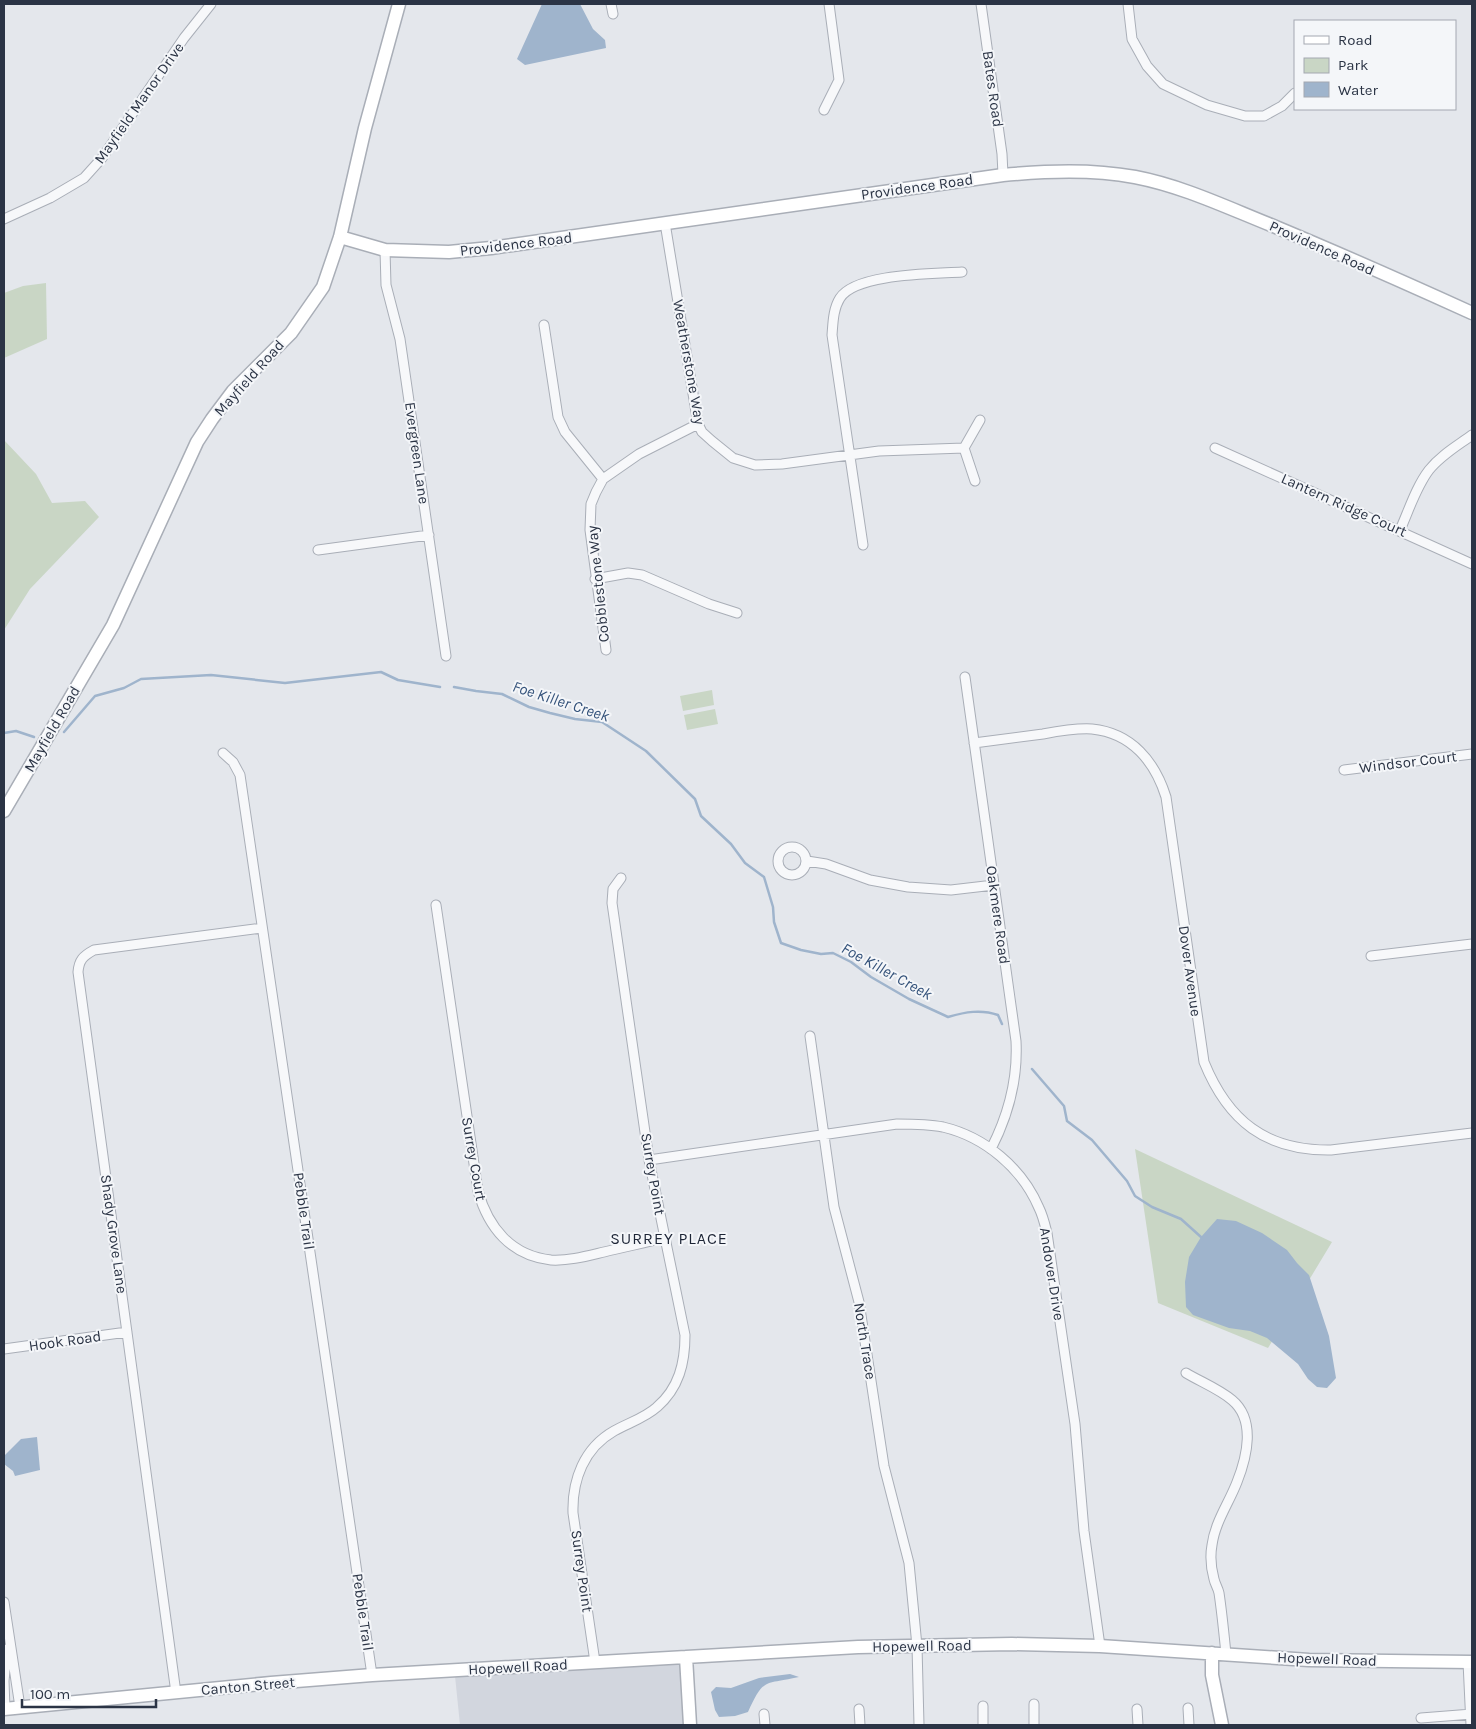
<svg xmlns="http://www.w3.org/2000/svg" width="1476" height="1729" font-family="Karla,sans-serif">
	<rect width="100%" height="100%" fill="#e4e7ec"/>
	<!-- built -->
	<path fill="#d2d6de" d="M682,1658L686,1725H460L454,1666Z"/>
	<!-- green -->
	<path fill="#c9d6c5" d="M46,283L47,339L4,358V293L23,286Z
		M4,440L36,474L52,503L85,501L99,517L30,589L4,630Z
		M712,690L714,705L683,711L680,696Z
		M715,709L718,724L687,730L684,715Z
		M1135,1149L1332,1242L1268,1348L1158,1303Z"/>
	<!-- water -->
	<path fill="#9fb4cc" d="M542,4H580L593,29L605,40L606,48L525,65L517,59Z
		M1217,1219L1236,1221L1262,1233L1287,1250L1297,1263L1309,1275L1329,1336L1336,1378L1327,1388L1317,1387L1308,1379L1298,1364L1267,1338L1250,1331L1229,1328L1193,1315L1186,1307L1185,1282L1189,1257L1201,1237Z
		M37,1437L40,1470L15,1476L13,1471L4,1464V1456L21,1439Z
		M790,1674L799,1677C764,1685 764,1677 748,1712L735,1716L719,1717L715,1710L711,1692L716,1687L731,1688L759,1678Z"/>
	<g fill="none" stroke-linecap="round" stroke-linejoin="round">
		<!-- stream -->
		<path stroke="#9fb4cc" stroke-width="2.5" d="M454,687L476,691L502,694L529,707L550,713L575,719L602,722L646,751L695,799L701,816L731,844L745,863L764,877L773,907L774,922L781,943L801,950L821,954L833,953L851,962L871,977L909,999L948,1017C965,1012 981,1009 998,1015L1002,1024
			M64,732L95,696L124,688L141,679L211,675L285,683L381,672L398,680L440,687
			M4,733L16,731L34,737
			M1032,1069L1064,1106L1067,1121L1092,1140L1127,1181L1135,1196L1152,1207L1181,1219L1201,1237"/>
		<!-- street casing -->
		<g stroke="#a9aeb7" stroke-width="11">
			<path id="street" d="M611,4L613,14
				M981,4L1002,154L1003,175
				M1128,4L1132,39L1147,66L1163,84L1207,105L1245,116H1264L1282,106L1295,93
				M824,110L839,80L829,4
				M4,219L50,198L84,178L102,158L184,38L211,4
				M665,223L698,424L702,432L712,441L733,458L755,465L782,464L879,451L964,448
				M385,250L386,285L400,339L446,656
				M544,325L558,417L565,432L603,479
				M1215,448L1472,564
				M975,481L964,448L980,420
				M1400,530C1409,510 1416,487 1429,470C1441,455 1457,446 1472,435
				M863,545L832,335C833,323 833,309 840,298C856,273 935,274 962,272
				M318,550L429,535
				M595,579L628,573L642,575L709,604L737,613
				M606,650L590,530L591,504L596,492L603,479L639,454L698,424
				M965,677L1016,1041C1018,1080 1009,1114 991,1149
				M974,743C997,740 1020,737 1043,734C1059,731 1076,728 1092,729C1132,733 1155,762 1166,797L1204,1062C1228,1121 1266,1151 1331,1150L1472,1133
				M223,753L233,762L240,775L372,1675
				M1344,770L1472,754
				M778 861a14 14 0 1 1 28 0a14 14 0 1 1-28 0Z
				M807,861L826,864L870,880L908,887L951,890L994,885
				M436,905L478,1191C488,1227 511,1256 551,1260C569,1261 587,1256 604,1252C624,1247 644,1243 664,1238
				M1371,956L1472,944
				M810,1036L834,1207L859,1302L884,1466L909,1563L917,1646L919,1725
				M649,1160L897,1124C912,1124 928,1124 943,1127C985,1137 1022,1168 1039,1208C1043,1216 1045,1225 1047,1233L1075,1424L1084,1531L1100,1646
				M4,1349L127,1332
				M1186,1373C1201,1382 1219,1389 1232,1400C1256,1420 1247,1457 1237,1482C1229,1503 1215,1522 1212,1545C1210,1556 1211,1568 1214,1579C1215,1584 1218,1588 1219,1593C1222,1613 1224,1634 1226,1654
				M4,1602L20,1707
				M595,1662L573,1513C572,1480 584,1448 614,1431C628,1423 645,1418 657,1407C679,1388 685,1363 685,1335L649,1160L612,903L613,889L621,878
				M1468,1662L1471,1725
				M176,1693L78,972C79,960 83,956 94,950L262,928
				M1188,1708L1189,1725
				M5,1709L4,1681L7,1649
				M859,1709L860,1725
				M1137,1709L1138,1725
				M764,1714L765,1725
				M1421,1718L1472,1714
				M983,1725V1706
				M1034,1725V1704"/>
		</g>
		<!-- secondary casing -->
		<g stroke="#a9aeb7" stroke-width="15">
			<path id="secondary" d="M340,237L385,250L449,252L491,248L1003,175C1047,171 1091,169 1135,177C1182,186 1226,207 1271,225C1338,253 1406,283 1472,313
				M4,811L113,625L197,442L212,419L233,391L291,333L323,287L340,237L365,128L399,4
				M1212,1653V1675L1222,1725
				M686,1657L690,1725
				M4,1709L271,1683L372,1675L858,1647L1012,1644L1100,1646L1309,1660L1472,1662"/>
		</g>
		<!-- street -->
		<use href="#street" stroke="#f7f8fa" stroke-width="9"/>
		<!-- secondary -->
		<use href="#secondary" stroke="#fff" stroke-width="12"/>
	</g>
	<g text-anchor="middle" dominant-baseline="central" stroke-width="4" stroke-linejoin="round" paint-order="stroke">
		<!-- street labels -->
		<g font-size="15" fill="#2b3445" stroke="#f4f6f9">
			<text transform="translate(993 89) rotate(82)">Bates Road</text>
			<text transform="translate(139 103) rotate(-55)">Mayfield Manor Drive</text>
			<text transform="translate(917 187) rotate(-8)">Providence Road</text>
			<text transform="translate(516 244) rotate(-7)">Providence Road</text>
			<text transform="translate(1322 248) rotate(24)">Providence Road</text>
			<text transform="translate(689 362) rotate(80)">Weatherstone Way</text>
			<text transform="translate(249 378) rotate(-48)">Mayfield Road</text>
			<text transform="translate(417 453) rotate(82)">Evergreen Lane</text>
			<text transform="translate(1344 505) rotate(24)">Lantern Ridge Court</text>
			<text transform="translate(598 584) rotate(-96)">Cobblestone Way</text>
			<text transform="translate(52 729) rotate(-60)">Mayfield Road</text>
			<text transform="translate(1408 762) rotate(-7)">Windsor Court</text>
			<text transform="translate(998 915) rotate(82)">Oakmere Road</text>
			<text transform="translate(1190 971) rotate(82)">Dover Avenue</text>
			<text transform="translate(474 1159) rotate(80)">Surrey Court</text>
			<text transform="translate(653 1174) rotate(80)">Surrey Point</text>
			<text transform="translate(304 1211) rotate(82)">Pebble Trail</text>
			<text transform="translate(114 1234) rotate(82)">Shady Grove Lane</text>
			<text transform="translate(1052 1274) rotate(81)">Andover Drive</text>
			<text transform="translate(65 1341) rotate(-8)">Hook Road</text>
			<text transform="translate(865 1341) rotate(81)">North Trace</text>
			<text transform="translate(582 1571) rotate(82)">Surrey Point</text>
			<text transform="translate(363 1612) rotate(82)">Pebble Trail</text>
			<text transform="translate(922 1646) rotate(-1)">Hopewell Road</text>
			<text transform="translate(1327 1659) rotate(2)">Hopewell Road</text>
			<text transform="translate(518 1667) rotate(-3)">Hopewell Road</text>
			<text transform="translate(248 1686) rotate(-5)">Canton Street</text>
		</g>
		<!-- water labels -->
		<g font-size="16" font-style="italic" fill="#34527a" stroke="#f4f6f9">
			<text transform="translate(561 701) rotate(18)">Foe Killer Creek</text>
			<text transform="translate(887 971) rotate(29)">Foe Killer Creek</text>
		</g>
		<!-- neighbourhood labels -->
		<g font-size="16" letter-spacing="1" fill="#1d2536" stroke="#f4f6f9">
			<text x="669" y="1238">SURREY PLACE</text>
		</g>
	</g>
	<!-- border -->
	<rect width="1476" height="1729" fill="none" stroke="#2b3445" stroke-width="10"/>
	<!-- legend -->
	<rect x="1294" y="20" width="162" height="90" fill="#f4f6f9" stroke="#a4a8b1"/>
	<rect x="1304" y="36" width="25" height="8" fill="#ffffff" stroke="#a4a8b1"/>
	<text x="1338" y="45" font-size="15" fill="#2b3445">Road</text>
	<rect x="1304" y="58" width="25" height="15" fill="#c9d6c5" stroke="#a4a8b1"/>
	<text x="1338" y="70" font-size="15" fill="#2b3445">Park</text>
	<rect x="1304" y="82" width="25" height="15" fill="#9fb4cc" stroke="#a4a8b1"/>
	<text x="1338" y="95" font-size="15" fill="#2b3445">Water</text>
	<!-- scale -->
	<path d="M22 1699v8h134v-8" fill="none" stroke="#2b3445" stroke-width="2.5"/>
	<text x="30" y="1699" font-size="15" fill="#2b3445" stroke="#f4f6f9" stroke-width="4" paint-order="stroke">100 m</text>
</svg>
